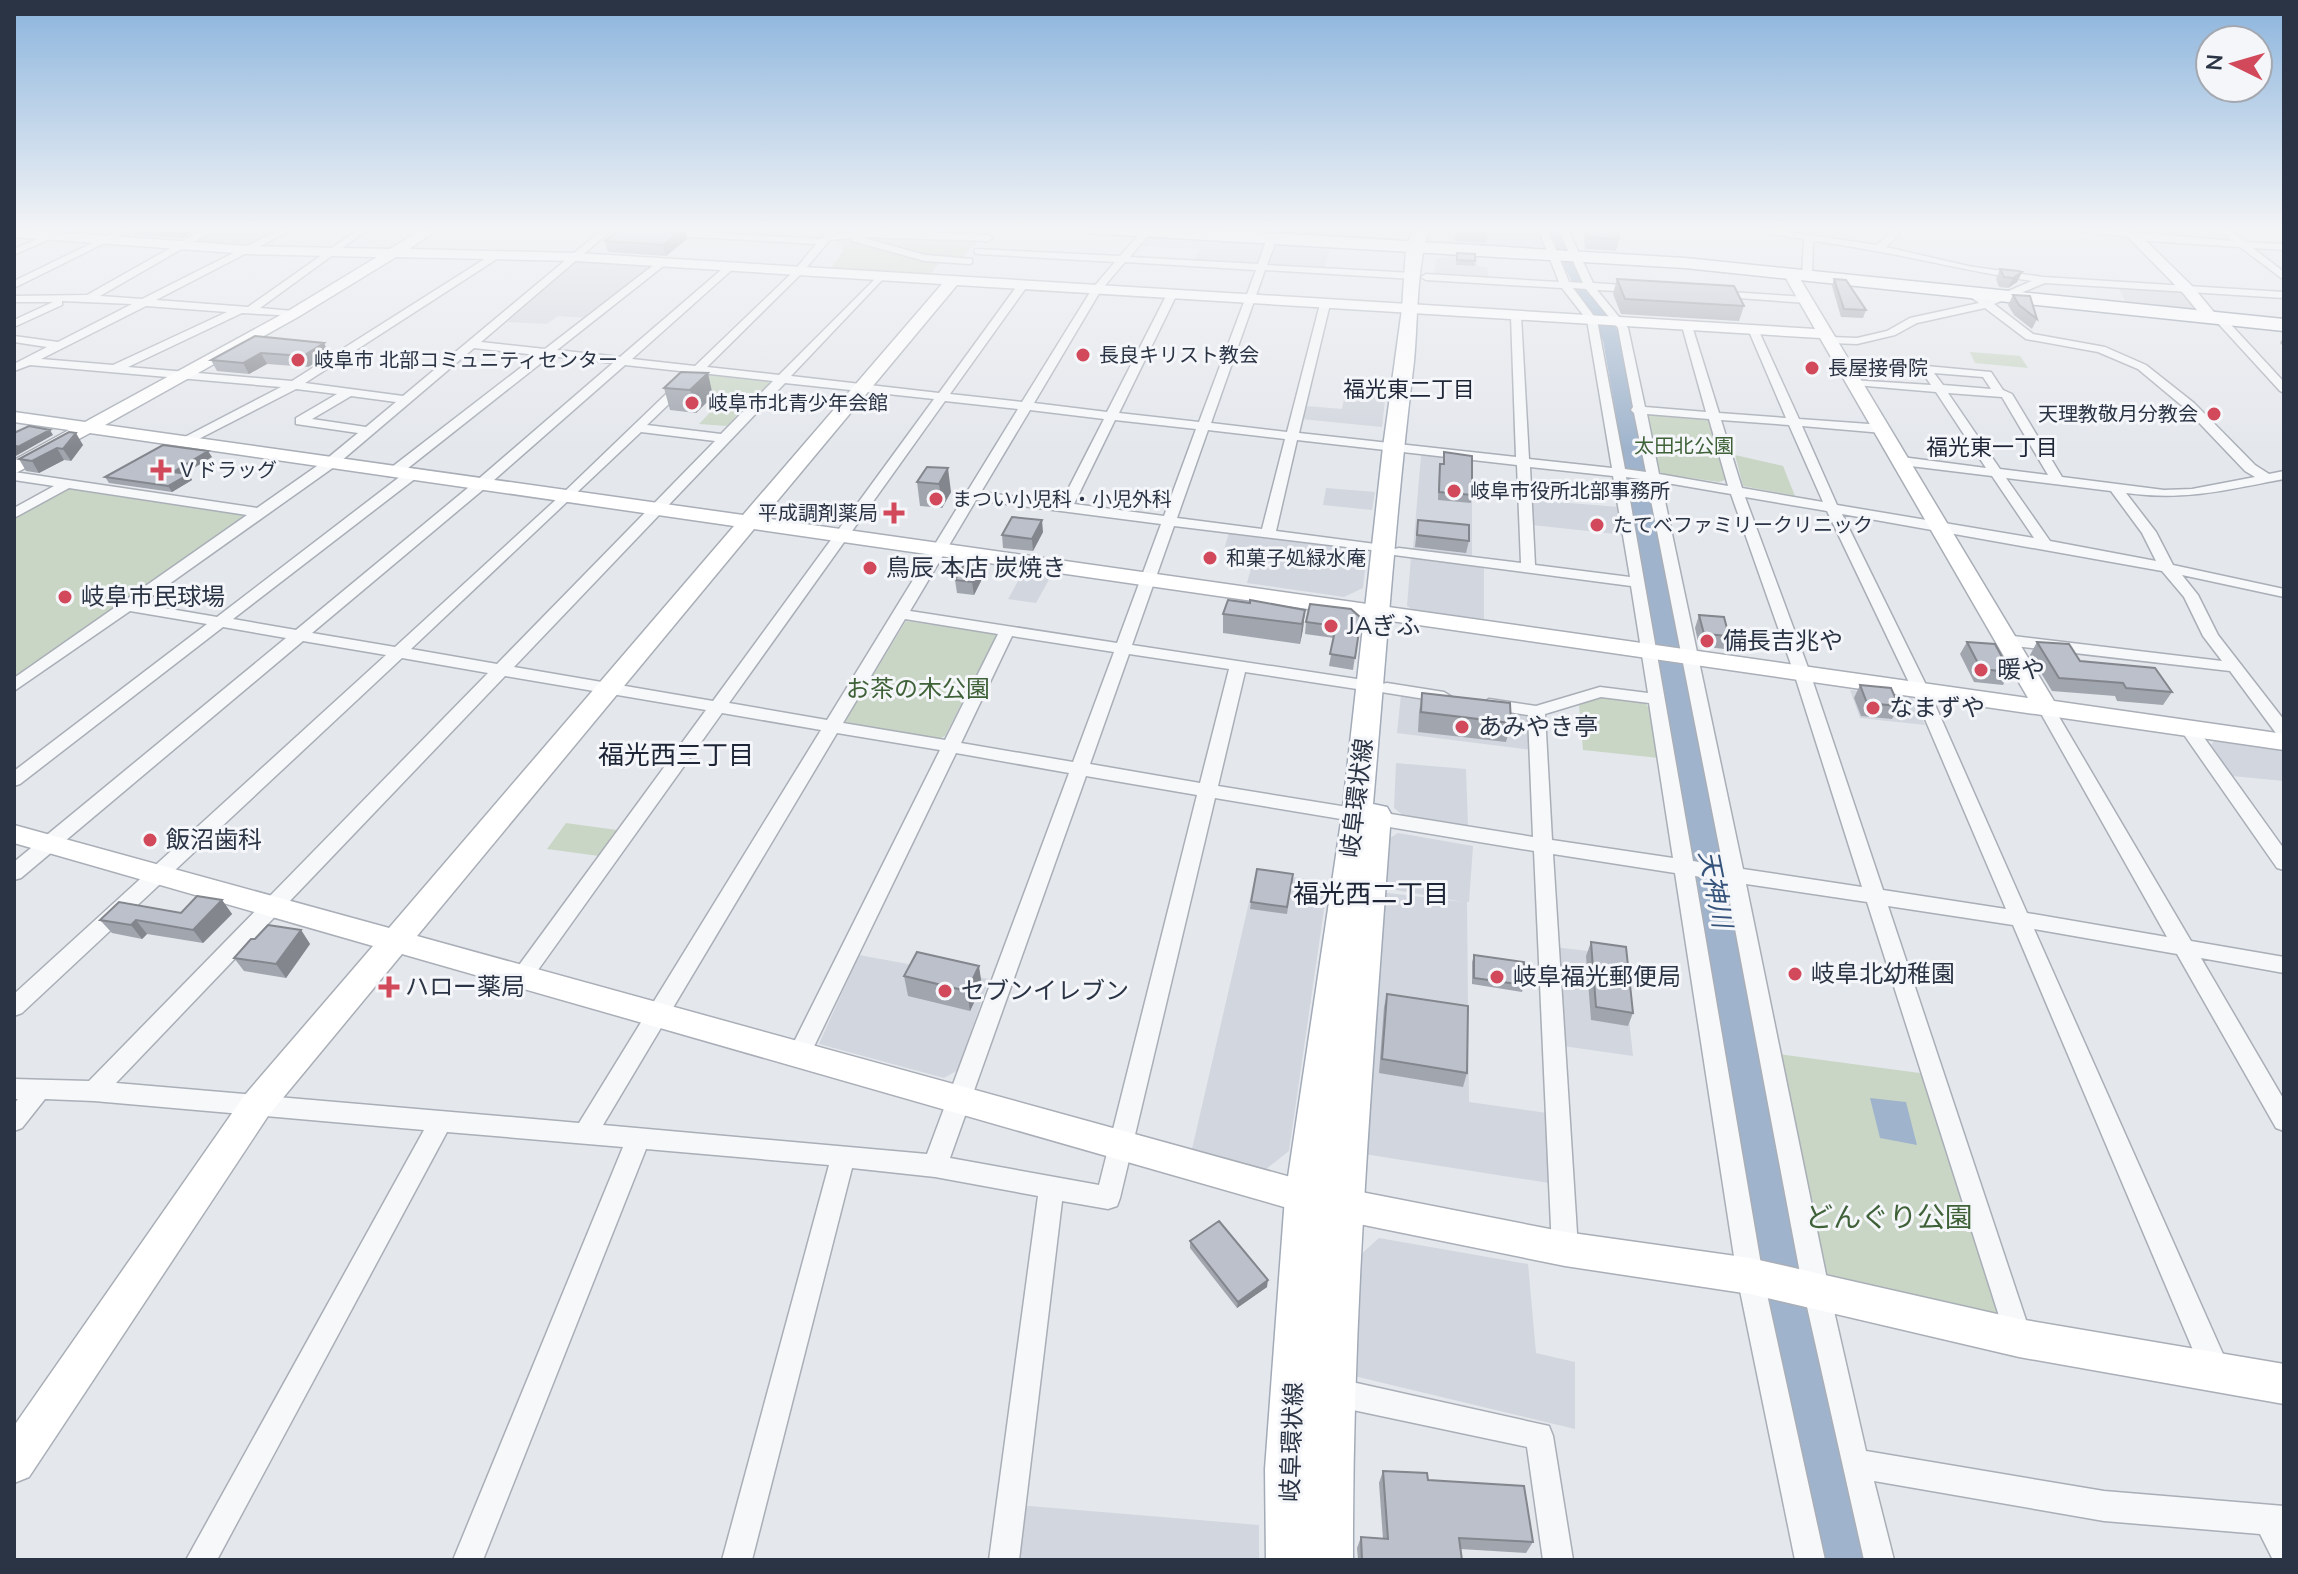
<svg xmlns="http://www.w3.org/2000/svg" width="2298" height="1574" font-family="'Nunito Sans','Noto Sans JP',sans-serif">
	<rect width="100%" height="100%" fill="#e4e7ec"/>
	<!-- built -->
	<path fill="#d2d6de" d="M1211,228H1356V238L1211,232Z
		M1449,228H1539L1546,248L1459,243L1445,236Z
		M1149,236L1265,242L1256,264L1193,262L1199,249L1140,246Z
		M1274,244L1330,248L1324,270L1267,265Z
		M1452,255L1477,256L1478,266L1487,267L1489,279L1434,276L1436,259Z
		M578,261L653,265L586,318L558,316L547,324L507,322Z
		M2118,287L2183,293L2199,311L2105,304L2101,299L2125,301Z
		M1346,388L1386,391L1382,427L1302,419L1306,406L1342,409Z
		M1425,455L1472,459V557L1413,549L1421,456Z
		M1326,488L1375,492L1372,510L1323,505Z
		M1530,500L1620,507L1625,535L1532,525Z
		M1229,532L1367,551L1363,588L1344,597L1247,583L1255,554L1224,550Z
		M1411,557L1484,567V619L1415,611L1407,606Z
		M1023,572L1051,576L1036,603L1008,599Z
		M1850,690L1912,698L1925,725L1860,718Z
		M1401,695L1525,714L1530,718L1533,750L1397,733Z
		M2214,741L2284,749V781L2232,776L2211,745Z
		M1396,763L1466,769L1468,826L1404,816L1394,808Z
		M1398,833L1473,846L1469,902H1467L1469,1102L1547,1113L1549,1183L1364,1154L1380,892L1463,902L1385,888L1390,838Z
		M1256,872L1328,882L1289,1151L1265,1170L1192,1149Z
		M1554,947L1622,955L1633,1056L1563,1046Z
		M859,955L989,979L958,1070L944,1078L819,1044Z
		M1379,1238L1528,1264L1536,1353L1575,1362V1429L1350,1375L1358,1257Z
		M1017,1505L1259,1525V1560H1009Z"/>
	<!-- green -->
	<path fill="#c9d6c5" d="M219,228L260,229L250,235L270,236L246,247L190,242Z
		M887,233L979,240L962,257L926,256L860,239Z
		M840,239H851L918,259L941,260L930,275L831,268L843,252L842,245L837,244Z
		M1970,352L2020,356L2028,368L1975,363Z
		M702,373L773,382L758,397L684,390Z
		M720,402L747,404L727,426L699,424Z
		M1645,413L1709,420L1725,480L1719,482L1663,474L1656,469Z
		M1735,455L1783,466L1795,496L1743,486Z
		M68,489L242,515L243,518L14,678V516Z
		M906,621L997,634L945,736L937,740L854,726L845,721Z
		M1602,696L1643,701L1649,708L1659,758L1583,750L1579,705Z
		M566,823L617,830L599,856L547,849Z
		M1778,1054L1927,1074L2005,1326L1821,1284Z"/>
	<!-- water -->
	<path fill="#9fb4cc" d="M1870,1098L1906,1102L1917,1145L1880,1138Z"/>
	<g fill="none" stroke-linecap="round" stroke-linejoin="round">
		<!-- river -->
		<path fill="#9fb4cc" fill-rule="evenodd" d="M1544,228H1562L1623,341L1725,832L1831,1376L1882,1560H1824L1779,1376L1689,832L1603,341Z"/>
		<!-- street casing -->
		<g stroke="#a9aeb7" stroke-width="3">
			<path id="street" d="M123,228H135L14,288V281Z
				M206,228H218L100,296L142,299L283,228H295L156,300L248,307L360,228H370L260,308L293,311L298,314L297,316L242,313L128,367L292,381L494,253H500V257L305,383L403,396L604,228H614L481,342L545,349L660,260H666V264L557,350L620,357L728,264H734V268L632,359L695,366L794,271L816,244L662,235L659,230L821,239L830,228H839L835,234L881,230L988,235L993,238L988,241L860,237L925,255L972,259V263L969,264L925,261L852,241L851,238L830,240L800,275L707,367L779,375L881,273L886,276L884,278L791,376L939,393L1019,283L1023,282L1028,285L950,394L1022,402L1092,289L1115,262L978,254L975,253V249L1120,256L1145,228H1154L1130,257L1258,264L1267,238L1272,235L1277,238L1267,265L1413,273L1418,276L1413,279L1265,270L1211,423L1287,432L1320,304L1325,301L1330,304L1299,433L1516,457L1511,316L1516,313L1521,316L1529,459L1612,468L1587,320L1562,288L1426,280L1421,277L1426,274L1559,282L1538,228H1547L1569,282L1583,283L1560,233L1564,228H1573L1570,234L1593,283L1637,286L1642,289L1637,292L1597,290L1628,328L1645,407L1706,412L1682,326L1687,323L1692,326L1719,413L1786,418L1748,329L1757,327L1799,419L1883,425L1889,429L1883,433L1802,426L1837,505L2034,538L1992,476L1902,465L1896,461L1902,457L1986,468L1936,392L1855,385L1849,382L1851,380L1931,385L1920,369L1926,366L1991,372L2003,390L2012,394L2062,477L2164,490L2192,489L2255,477L2245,471L2186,409L2138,369L2098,352L2026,339L1985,308L1917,323L1895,335L1857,344L1831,343L1826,340L1831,337L1857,338L1887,331L1910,318L1979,303L1968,295V291H1976L1987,300L2032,281C1958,270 1887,250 1813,241L1812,276L1807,279L1802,276L1804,239L1733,228H1760L1877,245L1888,235V228H1898V236L1886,247L1968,266L2043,277L2284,292V298L2045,283L1994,304L2033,334L2105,347L2146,365L2194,403L2255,465L2269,474L2284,471V479C2225,490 2187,501 2126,493L2156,532L2173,565L2284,589V597L2182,575L2198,595L2218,635L2284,720V737L2278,736L2230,671L2005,645L1997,640L2005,635L2222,661L2203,636L2184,597L2162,571L1842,514L1929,691L2027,913L2167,937L2039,710L2047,705L2055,710L2191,941L2284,957V973L2201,958L2284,1100V1131L2276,1128L2177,954L2034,929L2227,1363L2231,1373L2227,1383L2217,1387L2207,1383L2013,925L1888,906L2032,1338L2028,1347L2019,1351L2010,1347L2006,1338L1867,902L1746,884L1829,1289L1866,1451L2104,1491L2284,1506V1560H2273L2260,1534L2104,1521L1874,1481L1894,1560H1864L1803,1289L1726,881L1695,876L1763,1276L1825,1560H1795L1737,1276L1675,873L1553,854L1578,1249L1574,1257L1565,1261L1556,1257L1552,1249L1534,851L1215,798L1120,1198L1117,1206L1108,1209L1062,1201L1019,1560H989L1038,1196L935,1177L852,1168L752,1560H722L829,1165L646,1149L483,1560H453L623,1147L447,1132L217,1560H186L424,1130L94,1101L45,1099L22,1128L14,1131V1104L18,1099H14V1079L89,1081L488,673L402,658L22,1013L14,1016V994L386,655L303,641L21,878L14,880V862L286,638L223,627L20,784L14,786V771L207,624L130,611L14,691V678L247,515L69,488L14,518V508L54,486L14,480V472L257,508L324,461L358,433L296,424V418L337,394L296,389L185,446L181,445V439L281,387L30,365L14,371V364L47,347L14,342V336L58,342L132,304L62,301V305L14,327V320L53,302H14V296L87,295ZM1125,262L1256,270L1199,422L1119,413L1177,294L1172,291L1167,294L1107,412L1034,403L1101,290ZM1573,288L1586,289L1618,328L1633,407L1631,410L1634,413L1646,472L1625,469L1597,320ZM146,306L227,312L113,365L41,359ZM474,348L537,355L388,470V476H398L550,356L613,363L475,482L296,630L233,619L416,478V472H406L217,617L141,604L334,467ZM625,365L689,372L561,495L395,647L312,633L485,488ZM701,373L773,381L721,434L647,425ZM1934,373L1983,377L1991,389L1943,385ZM785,383L934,399L713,701L514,667ZM1948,393L2002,397L2048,475L2000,469ZM351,396L396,402L366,427L312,419ZM945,401L1018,409L827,720L729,703ZM1030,410L1104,419L1061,503L981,492ZM1647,414L1709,419L1728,486L1659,474ZM1115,420L1196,429L1164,516L1074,504ZM1721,420L1789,425L1823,502L1742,488ZM1208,430L1285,439L1262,529L1177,518ZM641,432L715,441L497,664L411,649ZM1297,440L1517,465L1521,563L1399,548L1394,549V555L1631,586L1648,693L1600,687L1536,706L1489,699L1481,704L1489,709L1528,715L1533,837L1218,786L1245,672L1370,691L1378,686L1370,681L1132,645L1174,526L1388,552V546L1383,545L1276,531ZM1530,467L1613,476L1630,577L1535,565ZM1626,477L1647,480L1723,866L1693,861ZM2006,478L2111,491L2142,533L2156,561L2050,541ZM1661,482L1731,494L1794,673L1862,887L1743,869ZM1745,497L1827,511L1913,691L2006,909L1883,890L1810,673ZM976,500L1161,524L1117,643L910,611ZM905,619L998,634L945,740L843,723ZM1012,636L1114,652L1073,762L961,743ZM1129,654L1229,669L1200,783L1090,764ZM505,676L706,710L514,972L510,978L514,984L521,986L528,984L722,713L821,730L579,1123L116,1083ZM1601,697L1649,703L1673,858L1552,840L1545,714ZM837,733L940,750L787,1056L790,1063L798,1065L806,1063L956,753L1069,773L927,1154L603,1125ZM1086,776L1197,795L1099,1185L950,1158Z
				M2048,228H2091L2232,241L2218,228H2228L2245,242L2284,244V250L2253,248L2284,272V280L2240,247L2134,240L2130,237Z
				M48,234L56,236L14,255V249Z
				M1714,291L1807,297L1812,300L1807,303L1710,296V292Z
				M2215,316H2223L2284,382V393L2280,391L2215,320Z
				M1387,683L1444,692L1452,697L1444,702L1381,692L1379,688L1381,684Z
				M2189,724L2195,725L2284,849V870L2277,868L2180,729Z
				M1334,1378L1549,1426L1553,1436L1573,1560H1543L1527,1447L1334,1406L1324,1402L1320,1392L1324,1382Z"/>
		</g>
		<!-- secondary casing -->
		<g stroke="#a9aeb7" stroke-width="3">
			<path id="secondary" d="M424,228H440L409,249L576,253L1815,329L1784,275L1791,271L1796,272L2054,701L2284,734V750L754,529L417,936L1305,1181L1565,1232L1750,1258L2019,1319L2284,1364V1404L2019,1357L1750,1294L1565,1266L1305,1213L402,954L268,1116L29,1477L14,1483V1426L244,1096L373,946L14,843V825L389,928L734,526L90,433L14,474V460L69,430L14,422V412L85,422L288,311L377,257L248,254L14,237V229L248,246L390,249ZM396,257L576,261L942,284L743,515L105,425L298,317ZM957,285L1820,338L2028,698L763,518Z
				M2119,228H2133L2193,287L2218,317L2215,320H2205L2183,293Z"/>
		</g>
		<!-- primary casing -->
		<g stroke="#a3abb8" stroke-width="3">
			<path id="primary" d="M1414,228H1430C1416,263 1418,321 1414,361C1396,508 1386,656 1373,804L1387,807L1391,814C1373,1063 1352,1311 1353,1560H1266L1265,1469L1285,1197L1342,815L1383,447L1402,309L1406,248Z"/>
		</g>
		<!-- highway casing -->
		<g stroke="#8b94a3" stroke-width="3">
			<path id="highway" d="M1079,228H1191L1685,258L2284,319V331L1685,268L1087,233Z"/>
		</g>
		<!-- street -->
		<use href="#street" fill="#f7f8fa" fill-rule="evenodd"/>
		<!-- secondary -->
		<use href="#secondary" fill="#fff" fill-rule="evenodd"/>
		<!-- primary -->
		<use href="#primary" fill="#fff" fill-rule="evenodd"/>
		<!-- highway -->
		<use href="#highway" fill="#fff" fill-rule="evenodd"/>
	</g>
	<!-- wall -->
	<path fill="#a1a5ae" d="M137,228H199L182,238L135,235L133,230Z
		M685,228L687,239L666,256L608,252L605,241Z
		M1456,228H1487L1488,233L1486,243L1455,241Z
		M1583,228H1617L1619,239L1616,251L1585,249Z
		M1457,253L1475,261V266L1456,265Z
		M2000,269L2022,272L2017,282L2008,288L1999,287L1996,279Z
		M1617,279L1744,306L1739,321L1621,314L1613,294Z
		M1834,279L1866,310L1863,318L1841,317L1832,286Z
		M2013,295L2037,319L2032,329L2014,315L2008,305Z
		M2284,336V347L2280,343Z
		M324,343L329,354L308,367L267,364L249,374L217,371L211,360Z
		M681,372L713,396L696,413L670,410L664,388Z
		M69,432L83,445L71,461L64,460L39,473L26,471L19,459Z
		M1444,452L1472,495L1471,503L1438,500L1439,471L1440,464H1443Z
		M212,457L184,474H189L192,480L172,492L109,483L105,477Z
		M927,467L951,492L942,508L920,506L917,482Z
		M1418,520L1469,541L1466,553L1415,547Z
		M1043,532L1033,551L1003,548L1002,535Z
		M982,563L984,575L974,595L957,593L955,580Z
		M1305,610L1303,629L1300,644L1223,633V614Z
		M1699,615L1729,636L1724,649L1699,646L1695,628Z
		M1361,618L1353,670L1329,666L1334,638L1305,634L1306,622Z
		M1967,642L2010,672L2003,685L1974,682L1960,654Z
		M2037,642L2080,661L2172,692L2163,705L2117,701L2115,696L2052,691L2030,655Z
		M1860,685L1899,706L1892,719L1861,716L1854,698Z
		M1422,693L1511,723L1506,742L1418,732L1419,712Z
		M1293,874L1287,914L1250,909L1251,902Z
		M222,900L232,914L203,943L147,934L142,939L112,933L100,920L181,913Z
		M301,930L310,944L286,978L244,971L234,958Z
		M1591,942L1633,1013L1628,1026L1591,1020L1586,956Z
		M1474,955L1524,985L1522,992L1472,984V962Z
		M904,976L982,986L970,1011L908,996Z
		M1387,994L1467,1073L1463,1087L1379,1073L1384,1007Z
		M1190,1241L1267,1287L1237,1308L1190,1248Z
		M1383,1471L1533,1542L1526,1553L1460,1549L1462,1560H1358L1357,1548L1361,1537L1383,1539L1379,1483Z"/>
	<!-- shaded-wall -->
	<path fill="#83868d" d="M189,228H199L182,238L179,233Z
		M685,228L687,239L666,256L663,245Z
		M2022,272L2017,282L2008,288L2013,278Z
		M324,343L329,354L308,367L303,356Z
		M261,353L267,364L249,374L243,363Z
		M708,373L713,396L696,413L690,390Z
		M50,430L53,435L14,457V449Z
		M76,433L83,445L71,461L63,449Z
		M57,448L64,460L39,473L32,461Z
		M208,451L212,457L176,478L173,472Z
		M948,468L951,492L942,508L939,484Z
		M189,474L192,480L172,492L168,486Z
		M1042,520L1043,532L1033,551L1032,539Z
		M982,563L984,575L974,595L972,582Z
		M1305,610L1303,629L1300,644L1302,624Z
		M222,900L232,914L203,943L193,930Z
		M136,920L147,934L142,939L131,925Z
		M301,930L310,944L286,978L276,964Z
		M979,966L982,986L970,1011L967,991Z
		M1268,1280L1267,1287L1237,1308L1238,1302Z"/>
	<!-- building -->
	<path fill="#bbc0ca" stroke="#83868d" stroke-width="2" d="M137,228H189L179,233L133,230Z
		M623,228H684L663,245L605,241Z
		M1457,228H1487L1488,233L1457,231Z
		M1587,228H1617L1619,239L1587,237Z
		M1457,253L1475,254V261L1457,260Z
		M2000,269L2018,271L2022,272L2013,278L2004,277Z
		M1617,279L1734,286L1744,306L1625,299Z
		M1834,279L1846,280L1866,310L1844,309Z
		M2013,295L2030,296L2037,319L2019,305Z
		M255,336L324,343L303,356L261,353L243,363L211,360Z
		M681,372L708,373L690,390L664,388Z
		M29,426L50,430L14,449L16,446H14V433Z
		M69,432L76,433L63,449L57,448L32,461L19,459Z
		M163,445L208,451L173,472L189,474L168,486L105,477Z
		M1444,452L1472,456V495L1439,492L1440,464H1444Z
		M927,467L948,468L939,484L917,482Z
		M1012,517L1042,520L1032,539L1002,535Z
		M1418,520L1469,525V541L1417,535Z
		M966,561L982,563L972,582L955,580Z
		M1228,600L1250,603V600L1305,610L1302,624L1223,614Z
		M1310,604L1351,609L1361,618L1355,658L1330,654L1336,626L1306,622Z
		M1699,615L1724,617L1729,636L1704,634Z
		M1967,642L1995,644L2010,672L1981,669Z
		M2037,642L2069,644L2080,661L2155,668L2172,692L2126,688L2123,683L2059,678Z
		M1860,685L1891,688L1899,706L1867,703Z
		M1422,693L1510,703L1511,723L1421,712Z
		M1257,869L1293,874L1287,907L1251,902Z
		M197,896L222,900L193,930L136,920L131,925L100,920L119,902L181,913Z
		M268,925L301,930L276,964L234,958L251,939H255Z
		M1591,942L1626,947L1633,1013L1596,1007Z
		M917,952L979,966L967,991L904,976Z
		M1474,955L1524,962V985L1474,978Z
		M1387,994L1468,1006L1467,1073L1382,1059Z
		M1219,1221L1268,1280L1238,1302L1190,1241Z
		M1383,1471L1427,1473L1428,1480L1524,1486L1533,1542L1459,1538L1462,1560H1362L1361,1537L1388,1539Z"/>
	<!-- sky -->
	<linearGradient id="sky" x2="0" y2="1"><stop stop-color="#8bb4dd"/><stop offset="0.51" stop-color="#f3f4f6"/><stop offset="1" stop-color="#f3f4f6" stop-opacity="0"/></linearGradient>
	<rect width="2298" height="449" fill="url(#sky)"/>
	<!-- markers -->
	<g fill="#d1495b" stroke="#f4f6f9" stroke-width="3">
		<circle cx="1083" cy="355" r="8"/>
		<circle cx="298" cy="360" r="8"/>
		<circle cx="1812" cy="368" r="8"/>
		<circle cx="692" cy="403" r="8"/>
		<circle cx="2214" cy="414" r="8"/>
		<path d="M157 458h8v8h8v8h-8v8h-8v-8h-8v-8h8z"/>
		<circle cx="1454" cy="491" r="8"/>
		<circle cx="936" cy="499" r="8"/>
		<path d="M890 501h8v8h8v8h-8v8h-8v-8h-8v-8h8z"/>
		<circle cx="1597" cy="525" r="8"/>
		<circle cx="1210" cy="558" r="8"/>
		<circle cx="870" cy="568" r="8"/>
		<circle cx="65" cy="597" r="8"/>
		<circle cx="1331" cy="626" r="8"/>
		<circle cx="1707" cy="641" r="8"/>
		<circle cx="1981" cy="670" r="8"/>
		<circle cx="1873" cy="708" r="8"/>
		<circle cx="1462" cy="727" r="8"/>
		<circle cx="150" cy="840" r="8"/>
		<circle cx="1795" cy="974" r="8"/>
		<circle cx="1497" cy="977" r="8"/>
		<path d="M385 975h8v8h8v8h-8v8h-8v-8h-8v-8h8z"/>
		<circle cx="945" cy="991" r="8"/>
	</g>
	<g text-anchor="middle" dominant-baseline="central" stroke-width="6" stroke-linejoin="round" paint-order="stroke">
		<!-- far-poi labels -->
		<g font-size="20" fill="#2b3445" stroke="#f4f6f9" text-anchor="start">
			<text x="1099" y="355">長良キリスト教会</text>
			<text x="314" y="360">岐阜市 北部コミュニティセンター</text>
			<text x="1828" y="368">長屋接骨院</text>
			<text x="708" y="403">岐阜市北青少年会館</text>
			<text x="2198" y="414" text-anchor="end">天理教敬月分教会</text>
			<text x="177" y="470">Ｖドラッグ</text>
			<text x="1470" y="491">岐阜市役所北部事務所</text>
			<text x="952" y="499">まつい小児科・小児外科</text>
			<text x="878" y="513" text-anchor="end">平成調剤薬局</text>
			<text x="1613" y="525">たてべファミリークリニック</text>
			<text x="1226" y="558">和菓子処緑水庵</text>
		</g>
		<!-- far-park labels -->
		<g font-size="20" fill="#3f6138" stroke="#f4f6f9">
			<text x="1684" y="446">太田北公園</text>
		</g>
		<!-- far-neighbourhood labels -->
		<g font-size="22" fill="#1d2536" stroke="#f4f6f9">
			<text x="1409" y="390">福光東二丁目</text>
			<text x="1992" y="448">福光東一丁目</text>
		</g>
		<!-- poi labels -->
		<g font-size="24" fill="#2b3445" stroke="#f4f6f9" text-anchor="start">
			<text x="886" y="568">鳥辰 本店 炭焼き</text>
			<text x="81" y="597">岐阜市民球場</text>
			<text x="1347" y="626">JAぎふ</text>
			<text x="1723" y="641">備長吉兆や</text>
			<text x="1997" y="670">暖や</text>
			<text x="1889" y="708">なまずや</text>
			<text x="1478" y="727">あみやき亭</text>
			<text x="166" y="840">飯沼歯科</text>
			<text x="1811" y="974">岐阜北幼稚園</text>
			<text x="1513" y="977">岐阜福光郵便局</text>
			<text x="405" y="987">ハロー薬局</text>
			<text x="961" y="991">セブンイレブン</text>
		</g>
		<!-- park labels -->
		<g font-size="24" fill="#3f6138" stroke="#f4f6f9">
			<text x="918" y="689">お茶の木公園</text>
		</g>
		<!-- street labels -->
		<g font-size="24" fill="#2b3445" stroke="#f4f6f9">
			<text transform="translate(1357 798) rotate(-83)">岐阜環状線</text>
			<text transform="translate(1292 1442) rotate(-88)">岐阜環状線</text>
		</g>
		<!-- neighbourhood labels -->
		<g font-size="26" fill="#1d2536" stroke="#f4f6f9">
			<text x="676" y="755">福光西三丁目</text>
			<text x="1371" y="894">福光西二丁目</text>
		</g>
		<!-- water labels -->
		<g font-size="26" font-style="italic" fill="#34527a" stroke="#f4f6f9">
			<text transform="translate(1715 889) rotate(79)">天神川</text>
		</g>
		<!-- near-park labels -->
		<g font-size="28" fill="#3f6138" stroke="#f4f6f9">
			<text x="1889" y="1218">どんぐり公園</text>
		</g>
	</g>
	<!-- border -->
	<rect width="2298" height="1574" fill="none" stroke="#2b3445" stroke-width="32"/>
	<!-- north arrow -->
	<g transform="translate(2234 64) rotate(275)"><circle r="38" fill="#f4f6f9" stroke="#a4a8b1" stroke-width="2"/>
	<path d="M0-6L14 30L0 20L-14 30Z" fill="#d1495b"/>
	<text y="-12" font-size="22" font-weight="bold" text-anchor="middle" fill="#2b3445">N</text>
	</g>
</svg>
